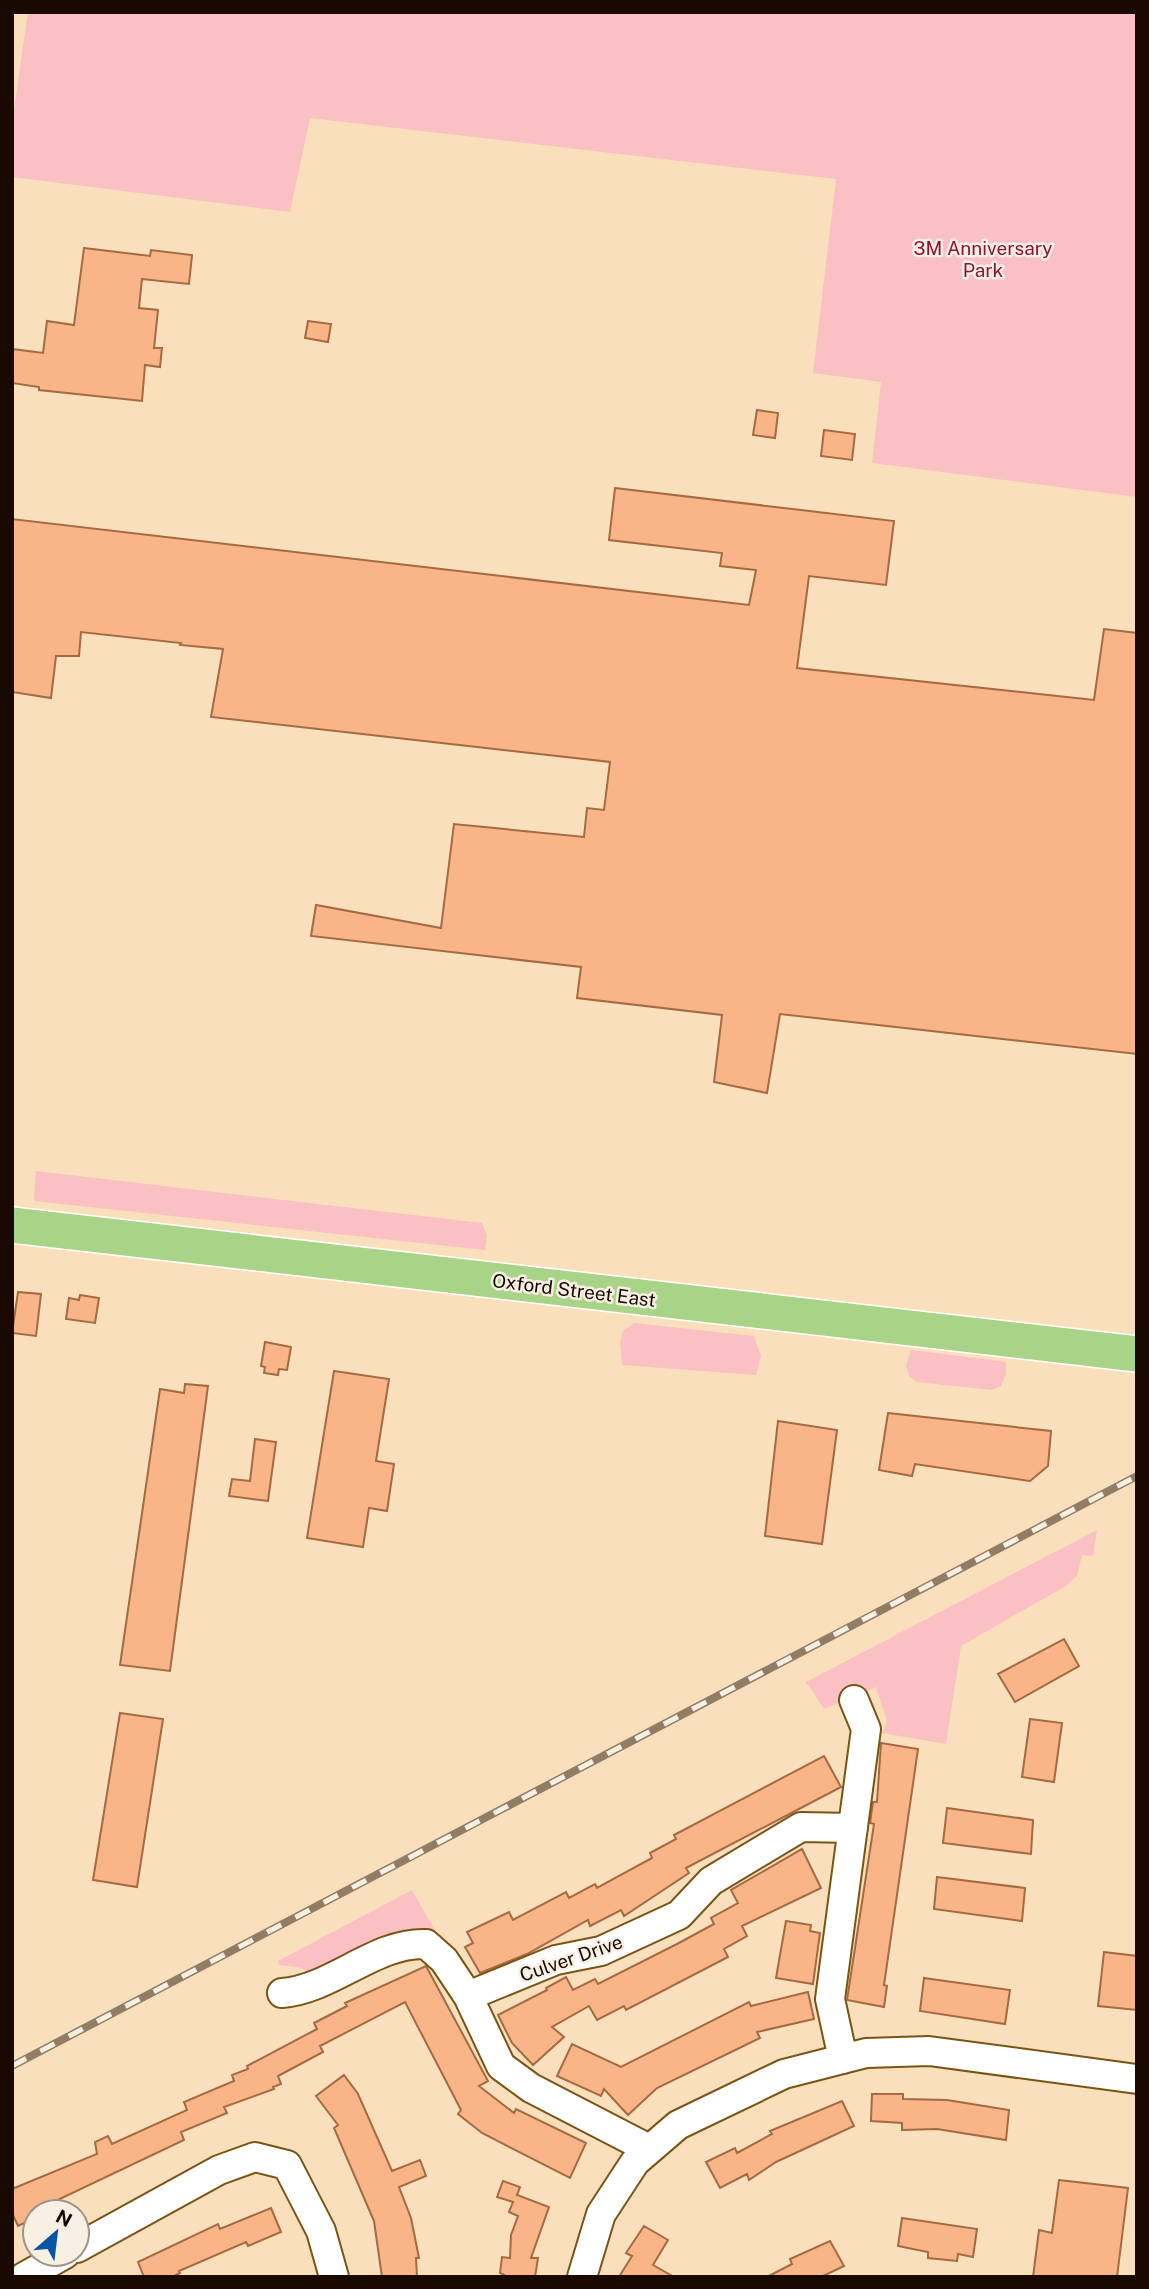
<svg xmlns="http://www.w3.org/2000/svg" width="1149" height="2289" font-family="'Public Sans',sans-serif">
	<rect width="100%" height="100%" fill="#fadfbc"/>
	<!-- green -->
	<path fill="#fac0c3" d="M28,12H1137V497L872,463L881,382L813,373L836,179L310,118L290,212L12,177V123Z
		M36,1171L482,1223L487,1235L485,1250L34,1201Z
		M634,1323L754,1336L761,1356L756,1375L622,1365L620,1342L623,1331Z
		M911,1350L1006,1362V1374L1001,1386L992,1390L917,1382L909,1376L906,1365Z
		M1097,1530L1093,1556L1082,1555L1077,1576L1064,1587L961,1646L946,1744L882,1733L887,1721L876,1687L824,1709L806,1682Z
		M412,1890L440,1939L318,1975L298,1967L279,1965L278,1961Z"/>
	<!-- building -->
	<path fill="#f9b587" stroke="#a46a42" stroke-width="2" d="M84,248L150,256L151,250L192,255L189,284L142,279L139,308L158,310L154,348H162L160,367L145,365L142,401L39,390V387L12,383V349L43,353L47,321L74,325Z
		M308,321L331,324L328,342L305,338Z
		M757,410L778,413L775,438L753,435Z
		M824,430L855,434L852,460L821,456Z
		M615,488L894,521L886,585L809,576L797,668L1094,700L1104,629L1137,633V1054L780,1014L767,1093L714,1082L722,1015L577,998L581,967L311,936L316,905L441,928L454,824L584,837L587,808L604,810L610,762L211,717L223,649L180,645L181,643L81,632L79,656H56L51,698L12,692V519L749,605L756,570L720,566L722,553L609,540Z
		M18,1292L41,1294L36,1336L12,1333Z
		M80,1295L99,1298L95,1323L66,1319L69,1298L79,1300Z
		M265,1342L291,1347L287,1370L279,1369L278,1375L264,1373L265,1367L261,1366Z
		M334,1371L389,1379L376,1461L394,1464L387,1511L369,1508L363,1547L307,1538Z
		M185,1384L208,1386L170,1671L120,1665L160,1389L184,1393Z
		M888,1413L1051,1431L1048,1466L1030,1481L915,1464L912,1476L879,1470Z
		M778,1421L837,1430L822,1544L765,1536Z
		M255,1439L276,1442L268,1501L229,1496L232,1479L250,1481Z
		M1064,1639L1079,1666L1015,1702L998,1674Z
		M120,1713L163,1719L137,1887L93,1880Z
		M1030,1719L1062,1723L1054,1782L1022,1777Z
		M881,1743L918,1749L884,1985L887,1986L884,2007L847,2000L874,1824L870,1823L873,1802H877Z
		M824,1756L841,1787L686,1868L689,1873L624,1916L621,1910L590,1926L588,1920L527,1954L480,1973L465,1947L473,1943L467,1932L509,1912L513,1920L566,1892L569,1898L595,1884L597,1888L652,1858L650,1853L676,1839L674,1835Z
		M947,1808L1033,1820L1031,1854L943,1843Z
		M802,1849L821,1888L742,1926L747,1936L724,1949L728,1957L626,2010L624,2006L597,2020L589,2006L552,2027L564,2037L533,2065L512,2043L498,2015L547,1990L546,1988L566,1977L573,1990L595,1979L598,1984L677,1944L714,1924L711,1918L738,1903L731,1890Z
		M937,1877L1025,1888L1022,1921L934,1909Z
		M786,1921L811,1925L810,1931L820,1933L813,1984L776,1978Z
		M1104,1952L1137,1956V2010L1098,2006Z
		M426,1966L488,2081L479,2086L514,2113L516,2109L586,2143L570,2178L482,2133L458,2114L461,2110L405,2002L320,2046L323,2052L278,2076L281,2084L273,2087L274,2089L224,2107L227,2113L181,2132L184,2140L49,2204L52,2212H35V2218L18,2226L12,2213V2189L97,2154L95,2142L108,2136L112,2144L187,2110L184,2102L234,2081L232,2075L248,2069L247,2066L317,2029L314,2023L347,2006L345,2003Z
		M924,1978L1010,1990L1005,2024L920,2011Z
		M808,1992L814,2019L757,2032L760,2038L657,2088L628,2115L604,2089L601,2096L557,2076L572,2044L621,2067L749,2002L751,2006Z
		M344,2075L358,2094L392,2171L420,2160L426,2176L399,2187L411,2218L419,2258H416L417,2277H382L374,2221L334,2128L338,2125L316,2096Z
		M872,2094H903V2099L947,2100L1009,2110L1006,2140L937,2129L902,2130V2123L871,2121Z
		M842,2101L854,2126L776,2162L749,2180L747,2174L720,2188L706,2162L735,2148L737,2153L772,2134L770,2131Z
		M1059,2180L1128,2188L1117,2277H1033L1039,2230L1052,2233Z
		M503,2181L520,2187L517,2195L549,2207L531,2258H538L535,2277H508L500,2273L502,2257L510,2258L511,2235L518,2216L509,2212L513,2202L497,2197Z
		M271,2208L281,2232L248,2246L246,2242L179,2271L180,2273L172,2277H144L138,2262L218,2224L220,2229Z
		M902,2218L977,2229L973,2257L958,2254L957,2261L928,2258V2252L898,2246Z
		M644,2226L668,2240L653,2265L674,2277H619L632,2256L626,2253Z
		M830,2241L844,2266L821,2277H767L792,2264L790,2259Z"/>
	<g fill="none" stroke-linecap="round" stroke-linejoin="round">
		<!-- minor casing -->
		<g stroke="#7a5413" stroke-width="32">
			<path id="minor" d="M282,1993C333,1989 375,1942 426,1944L444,1960L468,1996L501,2066L531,2088L649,2149
				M468,1996L556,1960L601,1951L679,1915L711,1881L801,1827L853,1828
				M843,2059L830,1999L866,1729L854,1700
				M77,2248L219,2170L255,2157L287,2165L321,2231L334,2277
				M24,2277L65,2254
				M582,2277L601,2214L635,2162L678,2125L784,2074L866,2053L929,2051L1137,2079"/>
		</g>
		<!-- major casing -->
		<g stroke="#fff" stroke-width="38">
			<path id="major" d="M12,1225L1137,1354"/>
		</g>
		<!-- minor -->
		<use href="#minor" stroke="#fff" stroke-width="28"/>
		<!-- major -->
		<use href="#major" stroke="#a9d488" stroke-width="35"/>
		<!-- rail casing -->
		<g stroke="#927c65" stroke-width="8">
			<path id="rail" d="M12,2066L1137,1476"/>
		</g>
		<!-- rail -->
		<use href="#rail" stroke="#f9f0e4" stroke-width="5" stroke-dasharray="16" stroke-linecap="butt"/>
	</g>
	<g text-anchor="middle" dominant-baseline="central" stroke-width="5" stroke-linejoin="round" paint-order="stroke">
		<!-- park labels -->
		<g font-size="19" fill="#8f1232" stroke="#f9f0e4">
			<text x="983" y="248">3M Anniversary<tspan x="983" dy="22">Park</tspan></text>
		</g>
		<!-- street labels -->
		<g font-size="19" fill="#190900" stroke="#f9f0e4">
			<text transform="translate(574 1290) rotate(7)">Oxford Street East</text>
			<text transform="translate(571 1958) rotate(-19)">Culver Drive</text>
		</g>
	</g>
	<!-- border -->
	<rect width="1149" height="2289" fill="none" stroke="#190900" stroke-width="28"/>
	<!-- north arrow -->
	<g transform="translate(56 2233) rotate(28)"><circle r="33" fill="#f9f0e4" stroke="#9f9489" stroke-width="2"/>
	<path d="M0-5L12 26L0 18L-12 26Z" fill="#0555a4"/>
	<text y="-10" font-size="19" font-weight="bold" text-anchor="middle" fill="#190900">N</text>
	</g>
</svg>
